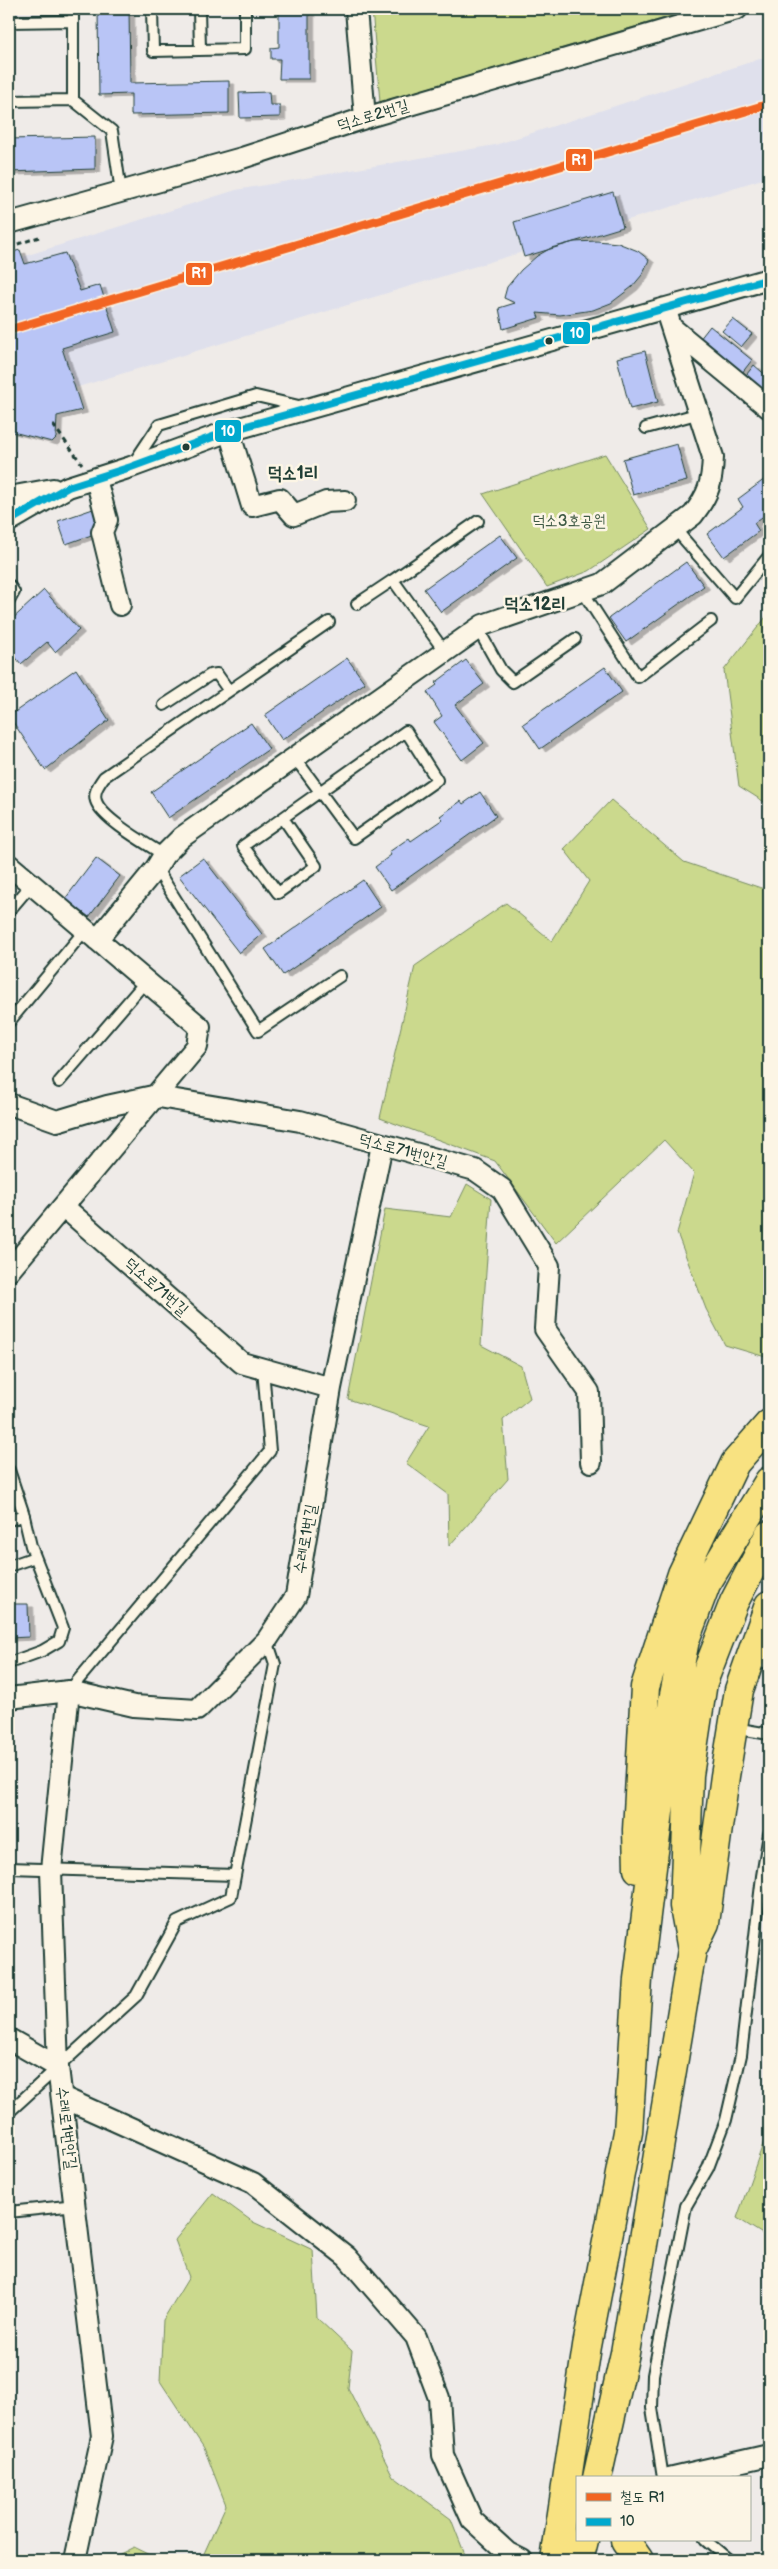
<svg xmlns="http://www.w3.org/2000/svg" width="778" height="2569" font-family="'Balsamiq Sans','Poor Story',sans-serif">
	<defs>
		<filter id="shadow"><feDropShadow dx="5.5" dy="3" stdDeviation="0" flood-color="#0004"/></filter>
	</defs>
	<rect width="100%" height="100%" fill="#efebe8"/>
	<filter id="ink" filterUnits="userSpaceOnUse"><feTurbulence type="fractalNoise" baseFrequency=".02" numOctaves="2"/><feDisplacementMap in="SourceGraphic" scale="10" xChannelSelector="R" yChannelSelector="G"/><feConvolveMatrix kernelMatrix="1 2 1 2 8 2 1 2 1" color-interpolation-filters="sRGB"/></filter>
	<g filter="url(#ink)">
		<!-- built -->
		<path fill="#dfe0ec" d="M769,56V177L9,408V261L236,190L495,145Z"/>
		<!-- green -->
		<path fill="#cbd98d" stroke="#758b60" d="M372,9H696L380,102Z
			M605,454L651,529L589,571L547,587L483,494Z
			M769,613V805L739,786L724,670Z
			M611,800L684,862L767,890L769,884V1358L725,1345L706,1309L677,1233L694,1173L664,1140L556,1243L495,1161L380,1118L415,966L506,903L552,941L589,881L564,849Z
			M467,1184L491,1199L481,1345L521,1366L530,1398L503,1420L508,1479L449,1546L448,1494L406,1463L429,1426L348,1399L385,1209L451,1217Z
			M769,2127V2238L737,2218Z
			M213,2193L253,2222L313,2250L317,2318L352,2351L348,2388L393,2476L451,2519L467,2560H201L226,2505L204,2448L160,2381L163,2320L189,2277L175,2240Z
			M134,2547L161,2560H108Z"/>
		<!-- building -->
		<path fill="#b9c5f6" stroke="#1f3d34" filter="url(#shadow)" d="M98,9H129L130,83L229,81V113L131,115V94L99,95Z
			M279,9H309V79H279L280,59H271V48L279,47Z
			M269,92L270,105H280V117L240,118L239,93Z
			M95,137V169L9,172V139Z
			M613,192L623,227L524,257L514,222Z
			M597,241L618,243L638,251L649,260L642,275L632,287L611,303L593,310L560,315L537,313L539,318L503,329L499,308L515,303L504,298L507,287L521,270L537,256L551,248L574,242Z
			M20,250L25,264L65,253L80,291L100,285L115,332L62,348L82,410L57,416L56,438L52,442L9,431V253Z
			M733,319L752,334L741,347L722,331Z
			M710,326L752,360L738,378L696,344Z
			M645,351L658,402L630,409L617,358Z
			M754,365L769,378V401L743,379Z
			M677,444L687,481L633,495L623,459Z
			M769,476V512L754,523L759,531L724,557L707,534L743,507L738,499Z
			M93,509L100,532L66,544L58,521Z
			M500,535L517,558L441,612L424,589Z
			M686,562L704,586L626,642L609,618Z
			M44,590L79,630L55,652L47,642L21,664L9,649V622Z
			M347,658L365,683L282,740L265,715Z
			M466,660L484,684L455,705L484,743L462,760L434,722L442,716L427,692L437,685L435,683Z
			M605,667L622,692L540,749L523,724Z
			M76,669L109,720L45,770L9,716Z
			M251,723L269,749L168,818L151,792Z
			M480,792L496,816L391,890L375,867L391,855L389,852L409,838L411,841L443,819L440,816L461,801L463,804Z
			M96,858L120,876L89,917L65,899Z
			M203,858L262,934L239,953L179,876Z
			M363,880L381,907L283,975L265,949Z
			M9,1604H28L29,1637L9,1638Z"/>
		<g fill="none" stroke-linecap="round" stroke-linejoin="round">
			<!-- lane casing -->
			<g stroke="#1f3d34" stroke-width="14">
				<path id="lane" d="M152,9L153,51L245,49V9
					M199,9L200,49
					M9,22L73,21
					M73,100L112,131L121,192
					M9,101L73,100V9
					M646,428L700,413
					M133,464L159,425L256,396L303,407
					M676,530L735,598L769,556
					M9,585L14,592L9,601
					M583,592L638,677L711,621
					M357,604L393,580
					M478,629L501,670L513,682L575,639
					M445,652L393,580L478,521
					M164,705L210,675L217,674L229,691
					M283,818L316,866L278,893L243,846C297,808 351,770 406,731L437,780L354,838L295,758
					M164,855C147,844 102,819 96,801C93,792 99,784 104,777L329,622
					M156,868L258,1031L340,976
					M9,911L31,885
					M9,1022L86,929
					M59,1082L146,981
					M9,1470L23,1512L31,1546L63,1628L59,1641L42,1651L9,1663
					M9,1520L24,1515
					M9,1566L35,1557
					M752,1657L769,1664
					M69,1691L270,1451L263,1369
					M734,1728L769,1734
					M9,1868L235,1875
					M9,2112L136,1996L177,1922L231,1897L275,1664L267,1640
					M9,2212L76,2205
					M663,2478L652,2408L653,2375L686,2206L708,2168L726,2120L741,2055L762,1876L769,1834
					M705,2540L729,2560"/>
			</g>
			<!-- street casing -->
			<g stroke="#1f3d34" stroke-width="24">
				<path id="street" d="M356,9L365,118
					M9,223L242,158L365,118L737,9
					M672,328L769,408
					M229,431L252,506L280,499L294,515L326,502L345,501
					M96,479L107,520L102,532L120,605
					M9,497L53,489
					M9,521L68,487L131,467L229,431L769,279
					M9,865L200,1027L197,1046L9,1271
					M97,940L156,868L164,855L182,837L483,625L602,584L693,515C709,494 712,483 713,457L665,308
					M9,1104L57,1121L107,1106L153,1096L300,1121L475,1170L502,1189L549,1266L545,1329L589,1392L591,1462
					M64,1207L242,1363L331,1388
					M69,1691L51,1870L58,2067L102,2436L75,2560
					M9,1698L69,1691L134,1706L197,1710L267,1640L296,1596L331,1388L382,1145
					M9,2039L58,2067
					M62,2097L253,2183L347,2257L416,2337L439,2398L443,2455L472,2520L508,2553L522,2560
					M669,2478L769,2455"/>
			</g>
			<!-- highway casing -->
			<g stroke="#1f3d34" stroke-width="31">
				<path id="highway" d="M638,1869L637,1830L645,1687L682,1574L735,1463L769,1424
					M692,1950L684,1906L689,1775L703,1682L734,1602L769,1535
					M597,2478L625,2353L692,1950L705,1923L725,1776L739,1690L769,1605
					M625,2540L639,2560
					M555,2560L587,2346L628,2132L638,1979L673,1700L685,1640L706,1584L769,1481
					M579,2560L584,2540"/>
			</g>
			<!-- path -->
			<path stroke="#1f3d34" stroke-width="3" stroke-dasharray="5 4" stroke-linecap="butt" d="M9,247L39,237
				M53,425L82,464"/>
			<!-- lane -->
			<use href="#lane" stroke="#fcf5e5" stroke-width="10"/>
			<!-- street -->
			<use href="#street" stroke="#fcf5e5" stroke-width="20"/>
			<!-- highway -->
			<use href="#highway" stroke="#f8e281" stroke-width="28"/>
			<!-- bus-1 casing -->
			<g stroke="#fcf5e5" stroke-width="11">
				<path id="bus-1" d="M9,521L68,487L131,467L229,431L769,279"/>
			</g>
			<!-- bus-1 -->
			<use href="#bus-1" stroke="#00a9ce" stroke-width="8"/>
			<!-- rail-1 casing -->
			<g stroke="#fcf5e5" stroke-width="12">
				<path id="rail-1" d="M9,330L769,104"/>
			</g>
			<!-- rail-1 -->
			<use href="#rail-1" stroke="#f26522" stroke-width="9"/>
		</g>
	</g>
	<!-- markers -->
	<g fill="#1f3d34" stroke="#fcf5e5" stroke-width="2">
		<circle cx="549" cy="341" r="4.5"/>
		<circle cx="186" cy="447" r="4.5"/>
	</g>
	<g text-anchor="middle" dominant-baseline="central" stroke-width="5" stroke-linejoin="round" paint-order="stroke">
		<!-- street labels -->
		<g font-size="16" fill="#1f3d34" stroke="#fcf5e5">
			<text transform="translate(373 116) rotate(-17)">덕소로2번길</text>
			<text transform="translate(403 1151) rotate(15)">덕소로71번안길</text>
			<text transform="translate(156 1287) rotate(41)">덕소로71번길</text>
			<text transform="translate(306 1539) rotate(-80)">수레로1번길</text>
			<text transform="translate(66 2128) rotate(83)">수레로1번안길</text>
		</g>
		<!-- park labels -->
		<g font-size="16" fill="#415c46" stroke="#fcf5e5">
			<text x="569" y="521">덕소3호공원</text>
		</g>
		<!-- neighbourhood labels -->
		<g font-size="18" font-weight="bold" fill="#1f3d34" stroke="#fcf5e5">
			<text x="293" y="473">덕소1리</text>
			<text x="535" y="604">덕소12리</text>
		</g>
	</g>
	<g stroke="#fcf5e5" stroke-width="2">
		<rect x="565" y="148" width="28" height="24" rx="5" fill="#f26522"/>
		<rect x="185" y="262" width="28" height="24" rx="5" fill="#f26522"/>
		<rect x="562" y="321" width="29" height="24" rx="5" fill="#00a9ce"/>
		<rect x="214" y="419" width="28" height="24" rx="5" fill="#00a9ce"/>
	</g>
	<g font-size="14" text-anchor="middle" font-weight="bold" fill="#fff">
		<text x="579" y="165">R1</text>
		<text x="199" y="278">R1</text>
		<text x="577" y="338">10</text>
		<text x="228" y="436">10</text>
	</g>
	<!-- margin -->
	<rect width="778" height="2569" fill="none" stroke="#fcf5e5" stroke-width="30"/>
	<rect x="15" y="15" width="748" height="2539" fill="none" stroke="#1f3d34" stroke-width="2" filter="url(#ink)"/>
	<!-- legend -->
	<rect x="576" y="2476" width="175" height="65" fill="#fcf5e5" stroke="#a4ab9e"/>
	<rect x="586" y="2493" width="25" height="8" fill="#f26522" stroke="#a4ab9e"/>
	<text x="620" y="2502" font-size="15" fill="#1f3d34">철도 R1</text>
	<rect x="586" y="2518" width="25" height="8" fill="#00a9ce" stroke="#a4ab9e"/>
	<text x="620" y="2526" font-size="15" fill="#1f3d34">10</text>
</svg>
